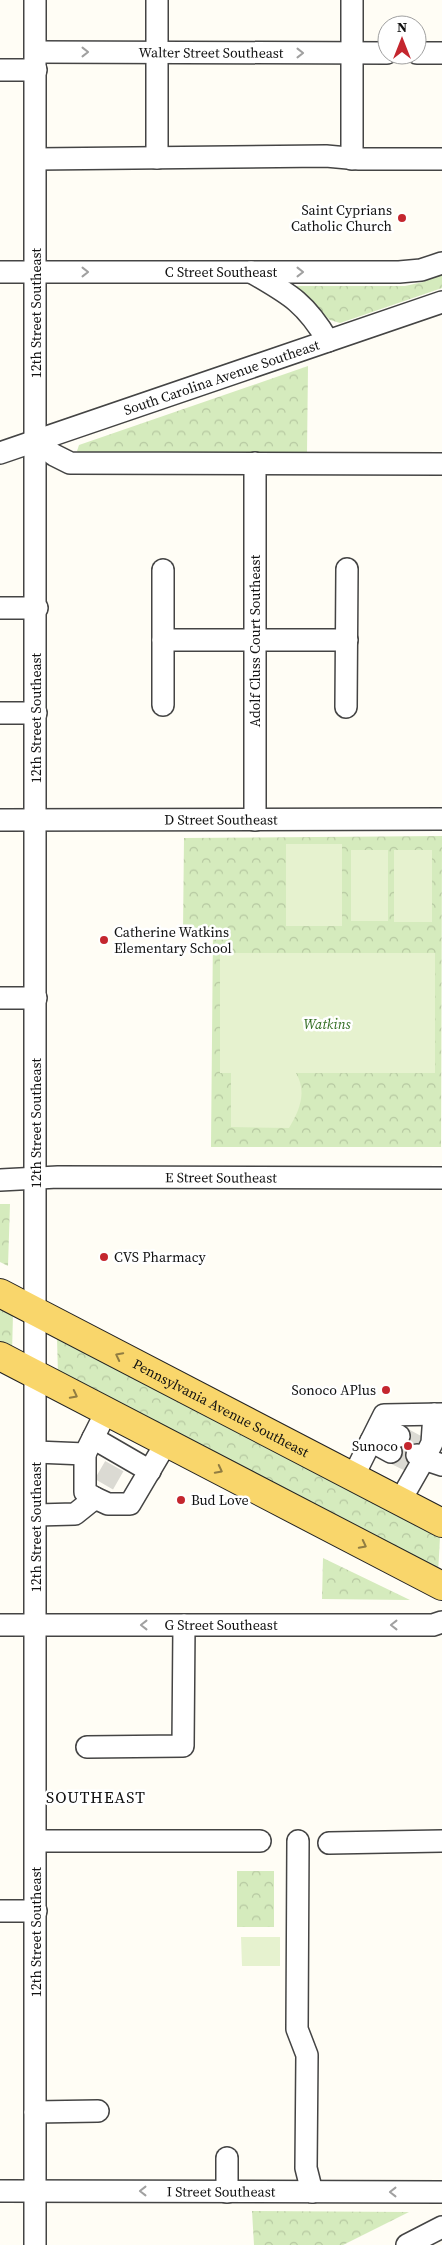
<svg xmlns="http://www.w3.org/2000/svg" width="442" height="2245" font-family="'Source Serif 4',serif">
	<defs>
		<pattern id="park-crowns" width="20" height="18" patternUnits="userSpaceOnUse" patternTransform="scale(1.25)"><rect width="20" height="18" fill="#d5ebbd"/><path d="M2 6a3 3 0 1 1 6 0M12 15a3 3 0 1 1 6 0" fill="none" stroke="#b6c8a1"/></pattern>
	</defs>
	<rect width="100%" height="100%" fill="#fffdf5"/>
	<!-- park -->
	<path fill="url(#park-crowns)" d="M442,272V288L340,323L330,320L293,286H405L423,282Z
		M308,366L307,453H79L77,451L79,445Z
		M442,836L441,1147H211L213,931H183L184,838Z
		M0,1204H10L8,1266L0,1262Z
		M0,1307L13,1314L12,1353L0,1347Z
		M57,1337L440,1537L438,1574L58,1376Z
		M323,1558L410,1600L322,1599Z
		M237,1871H274V1927H237Z
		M252,2211L409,2212L343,2245H254Z"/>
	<!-- pitch -->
	<path fill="#e6f2cf" d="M286,844H342V926H286Z
		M351,850H388V921H351Z
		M394,850H432V922H394Z
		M220,953H435V1073H296C307,1092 300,1110 289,1128L231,1127V1073H220Z
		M241,1937H280V1966H242Z"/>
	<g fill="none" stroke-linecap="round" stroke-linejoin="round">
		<!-- minor-tunnel -->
		<path stroke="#dbdad3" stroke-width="21" stroke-dasharray="21 11" stroke-linecap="butt" d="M399,1436L421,1448
			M391,1452L413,1463
			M100,1470L121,1482"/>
		<!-- minor casing -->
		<g stroke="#444" stroke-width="24">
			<g id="minor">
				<path d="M157,0V158"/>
				<path d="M352,0V159"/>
				<path id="s1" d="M36,52L387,53"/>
				<path d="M417,53H442"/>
				<path d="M0,70H36"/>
				<path d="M36,159L326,156L359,159H442"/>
				<path id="s2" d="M0,272H399L421,270L442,263"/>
				<path d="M251,272C289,294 305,302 328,341"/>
				<path d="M37,442L54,455L70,463L442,464"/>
				<path id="s3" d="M0,453L442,302"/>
				<path d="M0,608H37"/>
				<path d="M163,640H347"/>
				<path d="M163,705V570"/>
				<path d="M346,707L347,569"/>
				<path d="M0,713H36"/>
				<path id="s4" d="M0,820L442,819"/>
				<path d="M255,820V463"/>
				<path d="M0,998H36"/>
				<path id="s5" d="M0,1180L58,1177L442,1178"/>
				<path d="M379,1426L399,1436"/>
				<path d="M93,1438L150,1471"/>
				<path d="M371,1441L391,1452"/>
				<path d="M36,1452L85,1454L106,1412"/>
				<path d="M85,1454V1492L95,1498"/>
				<path d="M417,1455L424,1459L432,1443L434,1414"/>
				<path d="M353,1477L384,1415L442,1414"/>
				<path d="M400,1501L424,1459L442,1465"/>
				<path d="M36,1515L75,1514L95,1498L108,1504H130L166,1443"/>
				<path id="s6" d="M0,1625H433L442,1622"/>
				<path d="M87,1747L183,1746L184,1625"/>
				<path d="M36,1841H260"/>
				<path d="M298,1841L297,2029L307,2055L306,2168L312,2192"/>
				<path d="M329,1843L442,1841"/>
				<path d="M0,1911H36"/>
				<path d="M35,2112L98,2111"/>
				<path id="s7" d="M0,2191L442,2192"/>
				<path d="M227,2192V2158"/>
				<path d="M35,2245V0"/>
				<path d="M407,2245L442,2227"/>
			</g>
		</g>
		<!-- major casing -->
		<g stroke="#222" stroke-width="30">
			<g id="major">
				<path id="s8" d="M0,1293L442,1523"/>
				<path d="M0,1356L442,1586"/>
			</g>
		</g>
		<!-- minor -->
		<use href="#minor" stroke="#fff" stroke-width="21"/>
		<!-- major -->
		<use href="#major" stroke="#f9d66b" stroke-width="28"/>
	</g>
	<!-- one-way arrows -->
	<defs><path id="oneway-chevron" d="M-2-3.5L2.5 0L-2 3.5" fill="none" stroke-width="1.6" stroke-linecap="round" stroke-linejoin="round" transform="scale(1.25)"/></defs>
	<g stroke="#a0a0a0">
		<use href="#oneway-chevron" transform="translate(85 52)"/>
		<use href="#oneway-chevron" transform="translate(300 53)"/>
		<use href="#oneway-chevron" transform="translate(85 272)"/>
		<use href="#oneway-chevron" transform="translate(300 272)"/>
		<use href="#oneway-chevron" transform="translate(144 1625) rotate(180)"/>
		<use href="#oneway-chevron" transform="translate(394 1625) rotate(-180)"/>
		<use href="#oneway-chevron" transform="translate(143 2191) rotate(180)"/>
		<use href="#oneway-chevron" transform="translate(393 2192) rotate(180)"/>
	</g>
	<g stroke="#917d42">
		<use href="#oneway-chevron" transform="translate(119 1356) rotate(-153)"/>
		<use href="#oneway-chevron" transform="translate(74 1395) rotate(27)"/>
		<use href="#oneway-chevron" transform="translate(219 1470) rotate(27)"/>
		<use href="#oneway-chevron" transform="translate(363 1545) rotate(27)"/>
	</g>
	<!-- markers -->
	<g fill="#c4262e" stroke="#fff" stroke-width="2">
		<circle cx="402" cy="218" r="5"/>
		<circle cx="104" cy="940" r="5"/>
		<circle cx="104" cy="1257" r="5"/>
		<circle cx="386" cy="1390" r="5"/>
		<circle cx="408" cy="1446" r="5"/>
		<circle cx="181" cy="1500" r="5"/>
	</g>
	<g text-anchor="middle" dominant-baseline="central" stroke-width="5" stroke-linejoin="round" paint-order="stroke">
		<!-- street labels -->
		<g font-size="14" fill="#111" stroke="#fff">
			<text stroke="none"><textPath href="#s1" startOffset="175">Walter Street Southeast</textPath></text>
			<text stroke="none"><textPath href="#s2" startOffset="221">C Street Southeast</textPath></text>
			<text transform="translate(36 313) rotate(-90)">12th Street Southeast</text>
			<text stroke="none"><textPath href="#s3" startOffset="234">South Carolina Avenue Southeast</textPath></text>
			<text transform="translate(255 641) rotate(-90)">Adolf Cluss Court Southeast</text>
			<text transform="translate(36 718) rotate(-90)">12th Street Southeast</text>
			<text stroke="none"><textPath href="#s4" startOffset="221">D Street Southeast</textPath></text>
			<text transform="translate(36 1123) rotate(-90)">12th Street Southeast</text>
			<text stroke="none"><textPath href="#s5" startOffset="221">E Street Southeast</textPath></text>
			<text stroke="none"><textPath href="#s8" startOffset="249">Pennsylvania Avenue Southeast</textPath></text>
			<text transform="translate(36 1527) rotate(-90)">12th Street Southeast</text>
			<text stroke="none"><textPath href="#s6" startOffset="221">G Street Southeast</textPath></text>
			<text transform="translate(36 1932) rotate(-90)">12th Street Southeast</text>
			<text stroke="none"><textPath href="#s7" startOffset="221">I Street Southeast</textPath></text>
		</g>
		<!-- poi labels -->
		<g font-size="14" fill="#111" stroke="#fff" text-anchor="end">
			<text x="392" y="210">Saint Cyprians<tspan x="392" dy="16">Catholic Church</tspan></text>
			<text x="114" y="932" text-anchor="start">Catherine Watkins<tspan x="114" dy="16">Elementary School</tspan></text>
			<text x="114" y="1257" text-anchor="start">CVS Pharmacy</text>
			<text x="376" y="1390">Sonoco APlus</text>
			<text x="398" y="1446">Sunoco</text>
			<text x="191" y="1500" text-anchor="start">Bud Love</text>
		</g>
		<!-- park labels -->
		<g font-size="14" font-style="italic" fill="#2f6b1f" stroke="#fff">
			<text x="327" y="1024">Watkins</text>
		</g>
		<!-- quarter labels -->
		<g font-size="16" letter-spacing="1" fill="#111" stroke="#fff">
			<text x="96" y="1797">SOUTHEAST</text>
		</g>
	</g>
	<!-- north arrow -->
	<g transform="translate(402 40)"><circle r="24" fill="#ffffff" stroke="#a0a0a0"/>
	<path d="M0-4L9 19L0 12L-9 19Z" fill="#c4262e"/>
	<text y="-8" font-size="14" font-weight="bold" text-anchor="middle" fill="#111111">N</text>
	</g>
</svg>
